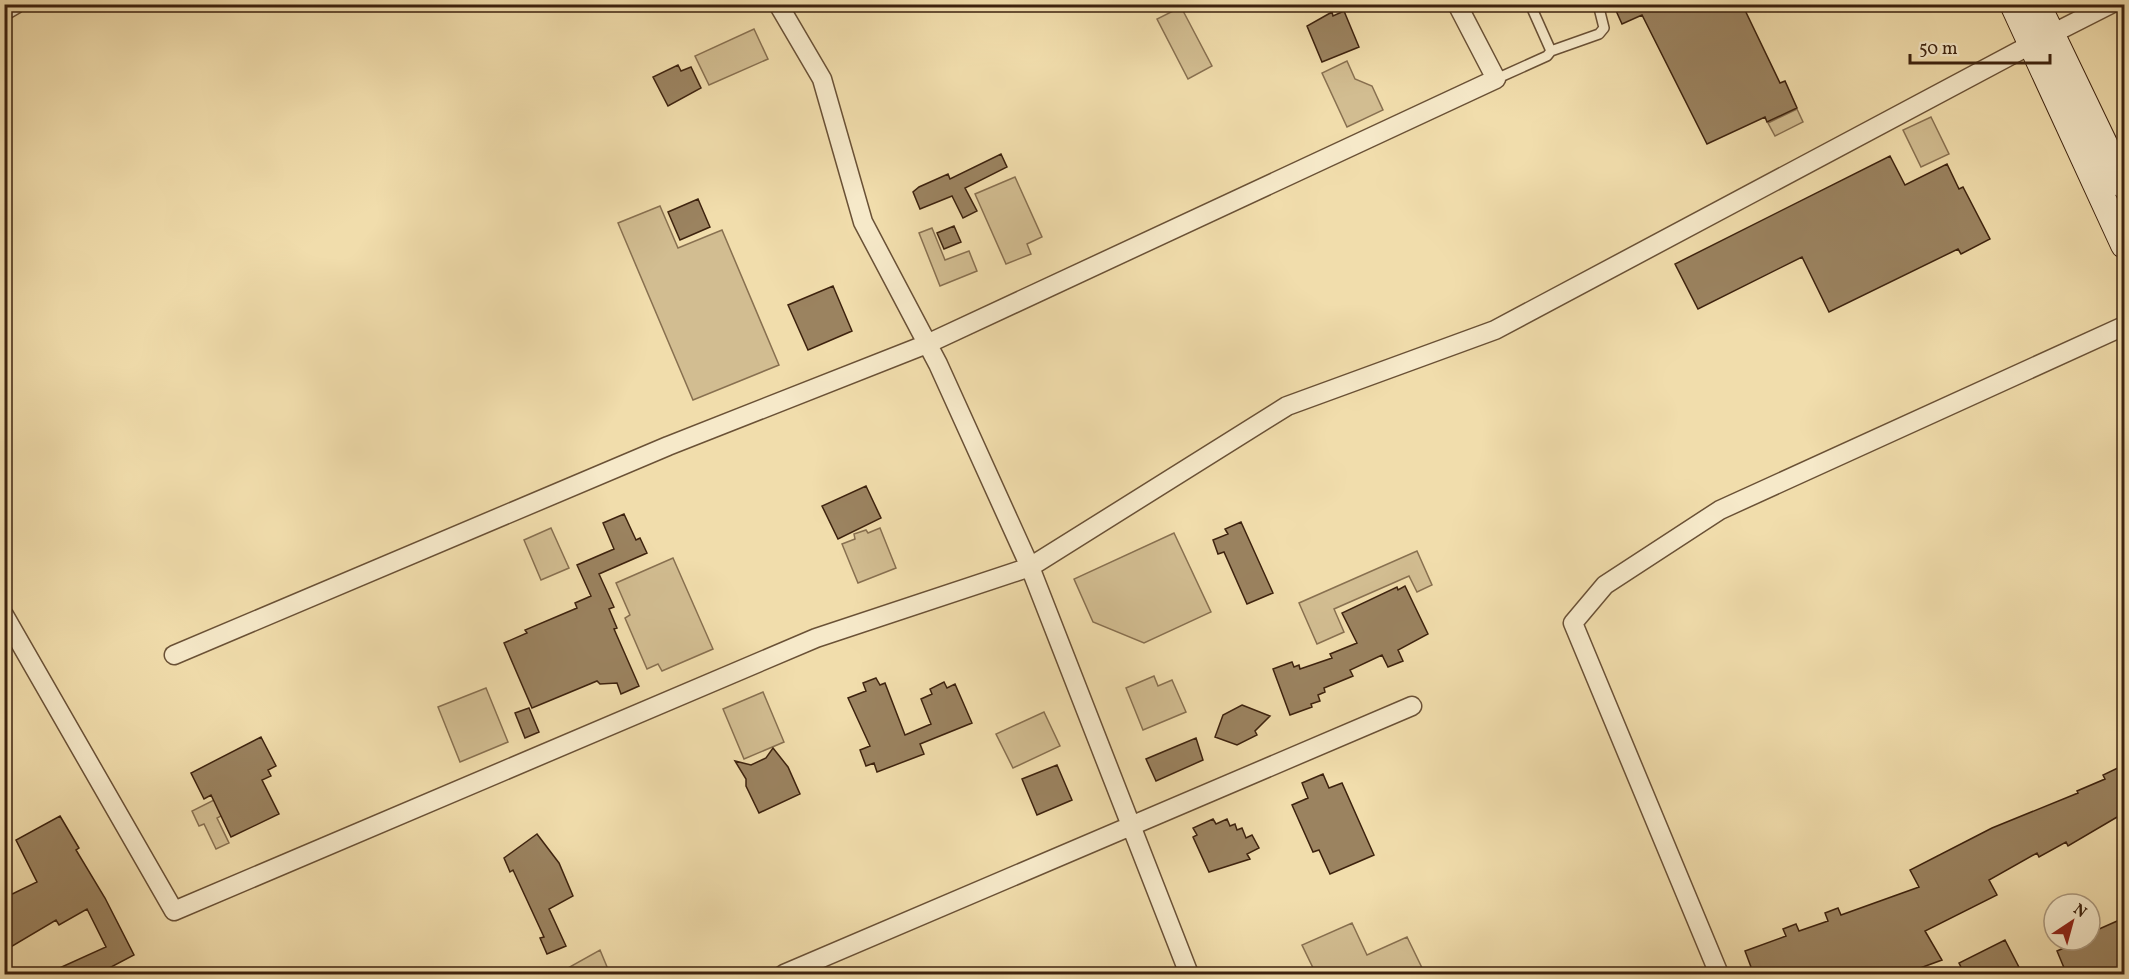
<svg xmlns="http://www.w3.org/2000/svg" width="2129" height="979" font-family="Vollkorn,serif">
	<rect width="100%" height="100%" fill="#f1ddac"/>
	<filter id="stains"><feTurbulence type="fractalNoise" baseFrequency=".00333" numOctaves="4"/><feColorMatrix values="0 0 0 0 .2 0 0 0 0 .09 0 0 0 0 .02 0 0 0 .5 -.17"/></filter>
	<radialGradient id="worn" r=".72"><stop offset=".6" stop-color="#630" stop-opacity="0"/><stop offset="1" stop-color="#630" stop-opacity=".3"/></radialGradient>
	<!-- green -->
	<path fill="#d2bd91" stroke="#887050" stroke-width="1.5" d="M1181,7L1212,66L1188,79L1157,19Z
		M754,29L768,59L709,85L695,56Z
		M1347,61L1355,79L1372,86L1383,110L1347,127L1322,73Z
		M1797,109L1803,122L1775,136L1768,123Z
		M1931,117L1949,154L1921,167L1903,130Z
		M1015,177L1042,237L1027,244L1031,254L1006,264L975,194Z
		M660,206L678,248L722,230L779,365L693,400L618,223Z
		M932,228L945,260L969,251L977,271L940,286L919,233Z
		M551,528L569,568L541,580L524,540Z
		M880,528L896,568L858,583L842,544L855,539L854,534L866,530L868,533Z
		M1174,533L1211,612L1144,643L1093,622L1074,579Z
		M1417,551L1432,585L1417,592L1409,576L1334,609L1344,632L1317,644L1299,603Z
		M673,558L713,649L662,671L658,664L647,669L625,618L630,615L616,583Z
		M1154,676L1158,686L1172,680L1186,712L1143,730L1126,688Z
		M486,688L508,742L460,762L438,707Z
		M763,692L784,742L744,759L723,709Z
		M1044,712L1060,746L1013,768L996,734Z
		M226,794L234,809L217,818L229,843L216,849L204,824L199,826L192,811Z
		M1352,923L1367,955L1407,937L1425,974H1316L1302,945Z
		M600,950L610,974H568L566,969Z"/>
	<!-- building -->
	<path fill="#9b8360" stroke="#3d220e" stroke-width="1.5" d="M1613,4H1742L1780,83L1785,81L1797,108L1767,122L1765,117L1707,144L1642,15L1622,24Z
		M1344,11L1359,47L1322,62L1307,26L1332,12L1333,16Z
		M678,65L681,71L691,67L701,88L668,106L653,77Z
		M1001,154L1007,167L965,188L977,211L963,218L952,196L920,209L913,192L919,187L948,174L950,179Z
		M1890,156L1905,185L1947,164L1959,189L1963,187L1990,239L1961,254L1958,249L1829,312L1802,257L1698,309L1675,264Z
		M698,199L710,227L680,240L668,212Z
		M954,226L961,242L944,249L937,233Z
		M833,286L852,331L808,350L788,305Z
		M866,486L881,518L838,539L822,506Z
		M624,514L636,540L640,538L647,553L599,574L614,607L609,609L617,628L614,629L639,686L621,694L617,683L600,684L597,681L532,708L504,643L527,633L525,630L577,608L575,603L591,596L577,565L614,549L603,523Z
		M1241,522L1273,593L1247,604L1224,552L1218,554L1213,540L1228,534L1225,529Z
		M1405,586L1428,634L1398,650L1403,661L1388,667L1382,655L1350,670L1353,676L1324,688L1325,692L1318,695L1320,701L1311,704L1312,707L1290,715L1273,669L1292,662L1294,667L1299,665L1300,669L1332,658L1330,654L1357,643L1342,613L1397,587L1398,590Z
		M876,678L880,685L885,683L905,735L931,724L921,699L932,694L930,689L944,682L947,688L955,684L972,723L920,744L924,754L877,772L874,763L866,766L860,750L870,746L848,698L866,691L863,683Z
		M1242,705L1270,716L1255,731L1257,735L1237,745L1215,737L1223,715Z
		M529,708L539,732L525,738L515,713Z
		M261,737L276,766L268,770L271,776L262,780L279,814L231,837L211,795L204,799L191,773Z
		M1196,738L1203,760L1156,781L1146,759Z
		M773,748L788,767L800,794L759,813L746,786V779L735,761L751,765L766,758Z
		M1057,765L1072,800L1037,815L1022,779Z
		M2124,765V813L2068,846L2066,842L2039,857L2037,853L1989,880L1997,895L1925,931L1942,960L1901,975H1754L1745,951L1786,936L1783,929L1796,924L1799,931L1828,921L1825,913L1838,908L1841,915L1919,887L1910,870L1992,828L2078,793L2077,791L2105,779L2103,775Z
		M1323,774L1329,788L1342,783L1374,855L1330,874L1319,850L1313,852L1292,805L1308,798L1302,783Z
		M60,816L79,848L76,850L105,898L134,955L96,975H44L106,947L87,909L59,925L56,920L4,951V898L37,882L16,840Z
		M1213,819L1216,824L1227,819L1230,826L1235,824L1237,830L1242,828L1246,838L1252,835L1259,848L1247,854L1250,859L1209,872L1193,837L1197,835L1193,828Z
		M537,834L559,863L573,896L549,909L566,946L547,954L540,938L544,937L513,870L510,872L504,858Z
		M2124,918V963L2104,975H2067L2057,951L2082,940H2090V933Z
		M2005,940L2023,975H1965L1959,963Z"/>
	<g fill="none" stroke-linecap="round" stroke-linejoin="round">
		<!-- lane casing -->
		<g stroke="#6a5136" stroke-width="12">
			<path id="lane" d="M1551,51L1599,34L1604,28L1598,4
				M1496,79L1547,56L1551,51L1530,4"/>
		</g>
		<!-- street casing -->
		<g stroke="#6a5136" stroke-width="21">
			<path id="street" d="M778,4L822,79L863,222L938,364L1030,567L1189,974
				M4,11L16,4
				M4,615L174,911L816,638L1030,567L1287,406L1495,330L2032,44L2111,4
				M174,655L668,446L927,344L1496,79L1457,4
				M784,974L1412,706
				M1719,974L1573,623L1605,585L1720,510L2124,326"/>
		</g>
		<!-- secondary casing -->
		<g stroke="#3d220e" stroke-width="28">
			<path id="secondary" d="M2013,4L2124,245
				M2037,4L2124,185"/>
		</g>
		<!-- lane -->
		<use href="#lane" stroke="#f6e9c9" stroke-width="9"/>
		<!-- street -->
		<use href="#street" stroke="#f6e9c9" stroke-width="18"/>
		<!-- secondary -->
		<use href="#secondary" stroke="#f6e9c9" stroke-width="26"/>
	</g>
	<!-- margin -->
	<rect width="2129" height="979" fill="none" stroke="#f1ddac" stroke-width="24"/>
	<rect x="6" y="6" width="2117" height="967" fill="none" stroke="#3d220e" stroke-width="3"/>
	<rect x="12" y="12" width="2105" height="955" fill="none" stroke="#3d220e" stroke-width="1.5"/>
	<!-- north arrow -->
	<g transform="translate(2072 922) rotate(36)"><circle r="28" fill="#f6e9c9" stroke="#ac997e" stroke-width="1.5"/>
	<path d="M0-4.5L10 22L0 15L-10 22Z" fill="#8f2418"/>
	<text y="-9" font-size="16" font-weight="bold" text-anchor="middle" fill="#3d220e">N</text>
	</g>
	<!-- scale -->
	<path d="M1910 54v9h140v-9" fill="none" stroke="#3d220e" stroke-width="3"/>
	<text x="1919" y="54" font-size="18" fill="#3d220e" stroke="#f6e9c9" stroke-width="4.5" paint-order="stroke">50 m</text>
	<rect width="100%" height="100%" filter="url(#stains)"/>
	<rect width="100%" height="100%" fill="url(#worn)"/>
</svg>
